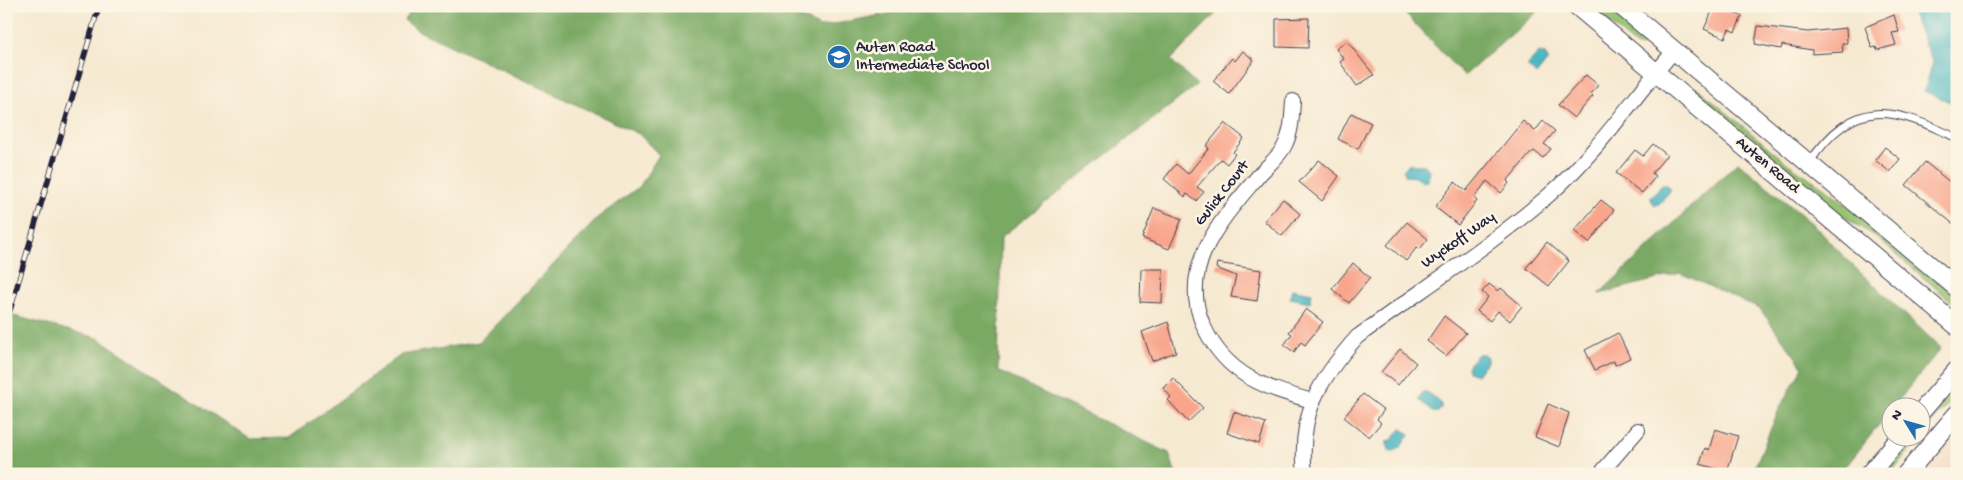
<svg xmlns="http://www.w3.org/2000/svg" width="1963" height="480" font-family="'Gochi Hand',sans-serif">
	<rect width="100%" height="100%" fill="#fcf5e5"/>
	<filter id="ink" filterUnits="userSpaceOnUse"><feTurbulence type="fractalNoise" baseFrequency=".02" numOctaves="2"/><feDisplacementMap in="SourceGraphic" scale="10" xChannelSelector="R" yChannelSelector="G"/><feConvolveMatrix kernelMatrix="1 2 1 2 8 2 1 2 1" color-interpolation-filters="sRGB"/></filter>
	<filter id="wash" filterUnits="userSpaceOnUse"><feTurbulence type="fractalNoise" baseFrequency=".0096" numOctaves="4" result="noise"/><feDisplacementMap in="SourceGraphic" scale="20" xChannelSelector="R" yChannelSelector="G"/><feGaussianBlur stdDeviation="1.12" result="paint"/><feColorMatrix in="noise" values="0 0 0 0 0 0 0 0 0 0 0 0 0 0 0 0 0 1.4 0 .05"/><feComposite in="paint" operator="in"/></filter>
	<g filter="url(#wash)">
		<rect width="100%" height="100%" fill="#f6e9d1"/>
		<!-- built -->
		<path fill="#f1d5bd" d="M1957,432V474H1921Z"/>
		<!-- green -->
		<path fill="#97c371" stroke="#5c7256" d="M1589,6H1609L1645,36L1647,40L1642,47L1637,46Z
			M1696,87L1788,164L1832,193L1957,297V306L1877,238L1822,202L1692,92V89Z
			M1957,383V393L1921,435V426Z
			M1910,438H1919L1891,474H1879Z"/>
		<!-- forest -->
		<path fill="#79a963" stroke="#4e664f" d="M415,6H779L820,27L912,9L915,6H1176L1180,10L1183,6H1223L1171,60L1197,85L1001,237L998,371L1169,453L1176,474H6V314L98,338L250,439L289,438L401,355L479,342L601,215L640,186L659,155L639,134L419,31L404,20Z
			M1398,6H1544L1464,76Z
			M1738,162L1815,226L1848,261L1941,348L1893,407L1890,408V411L1840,474H1752L1780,407L1803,367L1760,309L1680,273L1599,294Z"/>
		<!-- water -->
		<path fill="#47b5c2" stroke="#346c7e" d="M1909,6H1957V105L1924,91L1933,63Z
			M1539,53L1545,54L1548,60L1536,75L1527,66Z
			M1408,165H1425L1429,170L1428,180L1423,182L1416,177L1406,176L1403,170Z
			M1666,184L1670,188V191L1659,204L1655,205L1651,201V197L1662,185Z
			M1292,289L1312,293L1310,302L1290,298Z
			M1478,354H1483L1487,357V362L1477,375L1468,372V366Z
			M1422,392H1427L1441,403V408L1438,412H1433L1419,400Z
			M1401,429L1410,434L1399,449L1390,452L1386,441L1392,440Z"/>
		<g id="blocks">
			<!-- building -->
			<path fill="#f8a58b" d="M1714,7L1742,16L1735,32L1729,29L1725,38L1704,29Z
				M1894,15L1899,32L1892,33L1896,45L1877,50L1876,47L1872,48L1865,27Z
				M1309,18L1308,48L1276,47V19Z
				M1758,26L1808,32L1846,28L1847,43H1842L1843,52L1812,54V50L1782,45L1781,49L1755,44Z
				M1347,41L1374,75L1357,86L1340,62L1344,59L1336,49Z
				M1243,51L1254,60L1229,94L1213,81L1232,58L1235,61Z
				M1586,75L1598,85L1591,94L1593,96L1574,118L1558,105Z
				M1351,113L1371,123L1358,149L1338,139Z
				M1523,121L1535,131L1543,121L1555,131L1544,144L1551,149L1543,158L1534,151L1531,153L1507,181L1509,183L1501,193L1487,181L1474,198L1477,201L1458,225L1435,207L1455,182L1466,191Z
				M1225,123L1244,138L1233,152L1235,154L1227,164L1221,159L1197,187L1204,192L1196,201L1187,194L1185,197L1164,179L1176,164L1188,174L1209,148L1206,146Z
				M1653,144L1667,155L1652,173L1656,176L1642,193L1616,173L1635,150L1643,156Z
				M1885,147L1900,159L1890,172L1875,160Z
				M1319,160L1339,176L1322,201L1299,182Z
				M1925,162L1957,188V227L1906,185Z
				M1283,199L1300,214L1282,236L1264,221Z
				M1601,200L1614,210L1589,243L1574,231Z
				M1154,208L1182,219L1169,249L1142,238Z
				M1407,222L1428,239L1420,249L1417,247L1406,261L1387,245Z
				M1547,242L1569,261L1549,286L1526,268Z
				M1217,263L1261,270L1257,301L1231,297L1236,276L1216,268Z
				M1353,263L1370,278L1349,303L1332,289Z
				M1141,269H1163L1162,303L1140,302Z
				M1489,284L1498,291L1501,288L1522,306L1510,321L1498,311L1490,321L1477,311L1488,297L1482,292Z
				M1306,309L1323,322L1305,345L1301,342L1294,352L1284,345L1292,334L1289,332Z
				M1444,316L1466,333L1446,356L1427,341Z
				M1168,322L1176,352L1152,361L1142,332Z
				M1618,333L1630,358L1615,365L1614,361L1595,370L1585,350Z
				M1400,349L1416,363L1398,385L1381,372Z
				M1173,378L1203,408L1188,422L1168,400L1171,397L1163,388Z
				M1363,394L1384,410L1377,419L1381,423L1369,437L1344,417Z
				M1548,404L1569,413L1559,447L1535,437Z
				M1234,412L1266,423L1259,444L1227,433Z
				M1715,429L1738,436L1727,472L1700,464L1705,448L1709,450Z"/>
		</g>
	</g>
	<g filter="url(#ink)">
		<use href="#blocks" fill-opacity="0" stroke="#424052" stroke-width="1"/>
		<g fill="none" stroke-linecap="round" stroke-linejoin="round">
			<!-- service casing -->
			<g stroke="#424052" stroke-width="9">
				<path id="service" d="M838,6H855
					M1809,163C1855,96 1892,107 1957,138"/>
			</g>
			<!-- minor casing -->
			<g stroke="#424052" stroke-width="16">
				<path id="minor" d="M1293,101C1292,116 1292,131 1285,145C1280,156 1268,165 1260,174C1224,217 1176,266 1204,327C1227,376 1264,387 1312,401
					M1305,474C1298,414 1319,380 1357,337C1421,290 1490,246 1549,195C1597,153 1633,98 1674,51
					M1600,474L1638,430"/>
			</g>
			<!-- tertiary casing -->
			<g stroke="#424052" stroke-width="20">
				<path id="tertiary" d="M1577,6L1957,326
					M1621,6L1957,288
					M1920,413L1957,370
					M1869,474L1900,438
					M1906,474L1957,414"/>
			</g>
			<!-- service -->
			<use href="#service" stroke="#fff" stroke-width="7"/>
			<!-- minor -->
			<use href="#minor" stroke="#fff" stroke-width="14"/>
			<!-- tertiary -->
			<use href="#tertiary" stroke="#fff" stroke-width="18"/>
			<!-- rail casing -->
			<g stroke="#22223b" stroke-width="5.5">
				<path id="rail" d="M6,324L99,6"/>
			</g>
			<!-- rail -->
			<use href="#rail" stroke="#fcf5e5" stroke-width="4" stroke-dasharray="11" stroke-linecap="butt"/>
		</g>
	</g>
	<!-- icons -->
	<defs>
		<g id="school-disc" transform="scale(1.25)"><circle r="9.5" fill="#1f6fb2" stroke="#fcf5e5"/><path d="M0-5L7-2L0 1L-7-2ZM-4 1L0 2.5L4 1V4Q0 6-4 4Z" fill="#fff"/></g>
	</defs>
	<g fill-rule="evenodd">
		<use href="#school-disc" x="839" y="57"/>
	</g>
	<g text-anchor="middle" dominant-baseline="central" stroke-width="5" stroke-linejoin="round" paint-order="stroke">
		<!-- poi labels -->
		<g font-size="16" fill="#22223b" stroke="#fcf5e5" text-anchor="start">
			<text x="856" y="48">Auten Road<tspan x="856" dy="18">Intermediate School</tspan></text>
		</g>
		<!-- street labels -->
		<g font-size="16" fill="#22223b" stroke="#fcf5e5">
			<text transform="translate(1767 166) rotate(40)">Auten Road</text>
			<text transform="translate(1223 194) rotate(-52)">Gulick Court</text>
			<text transform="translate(1459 241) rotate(-35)">Wyckoff Way</text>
		</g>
	</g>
	<!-- margin -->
	<rect width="1963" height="480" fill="none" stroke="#fcf5e5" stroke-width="25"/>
	<!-- north arrow -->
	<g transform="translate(1906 422) rotate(307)"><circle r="24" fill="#fcf5e5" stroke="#a5a1a1"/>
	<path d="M0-4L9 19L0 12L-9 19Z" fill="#1f6fb2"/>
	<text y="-8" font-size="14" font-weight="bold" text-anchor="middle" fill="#22223b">N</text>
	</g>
</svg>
